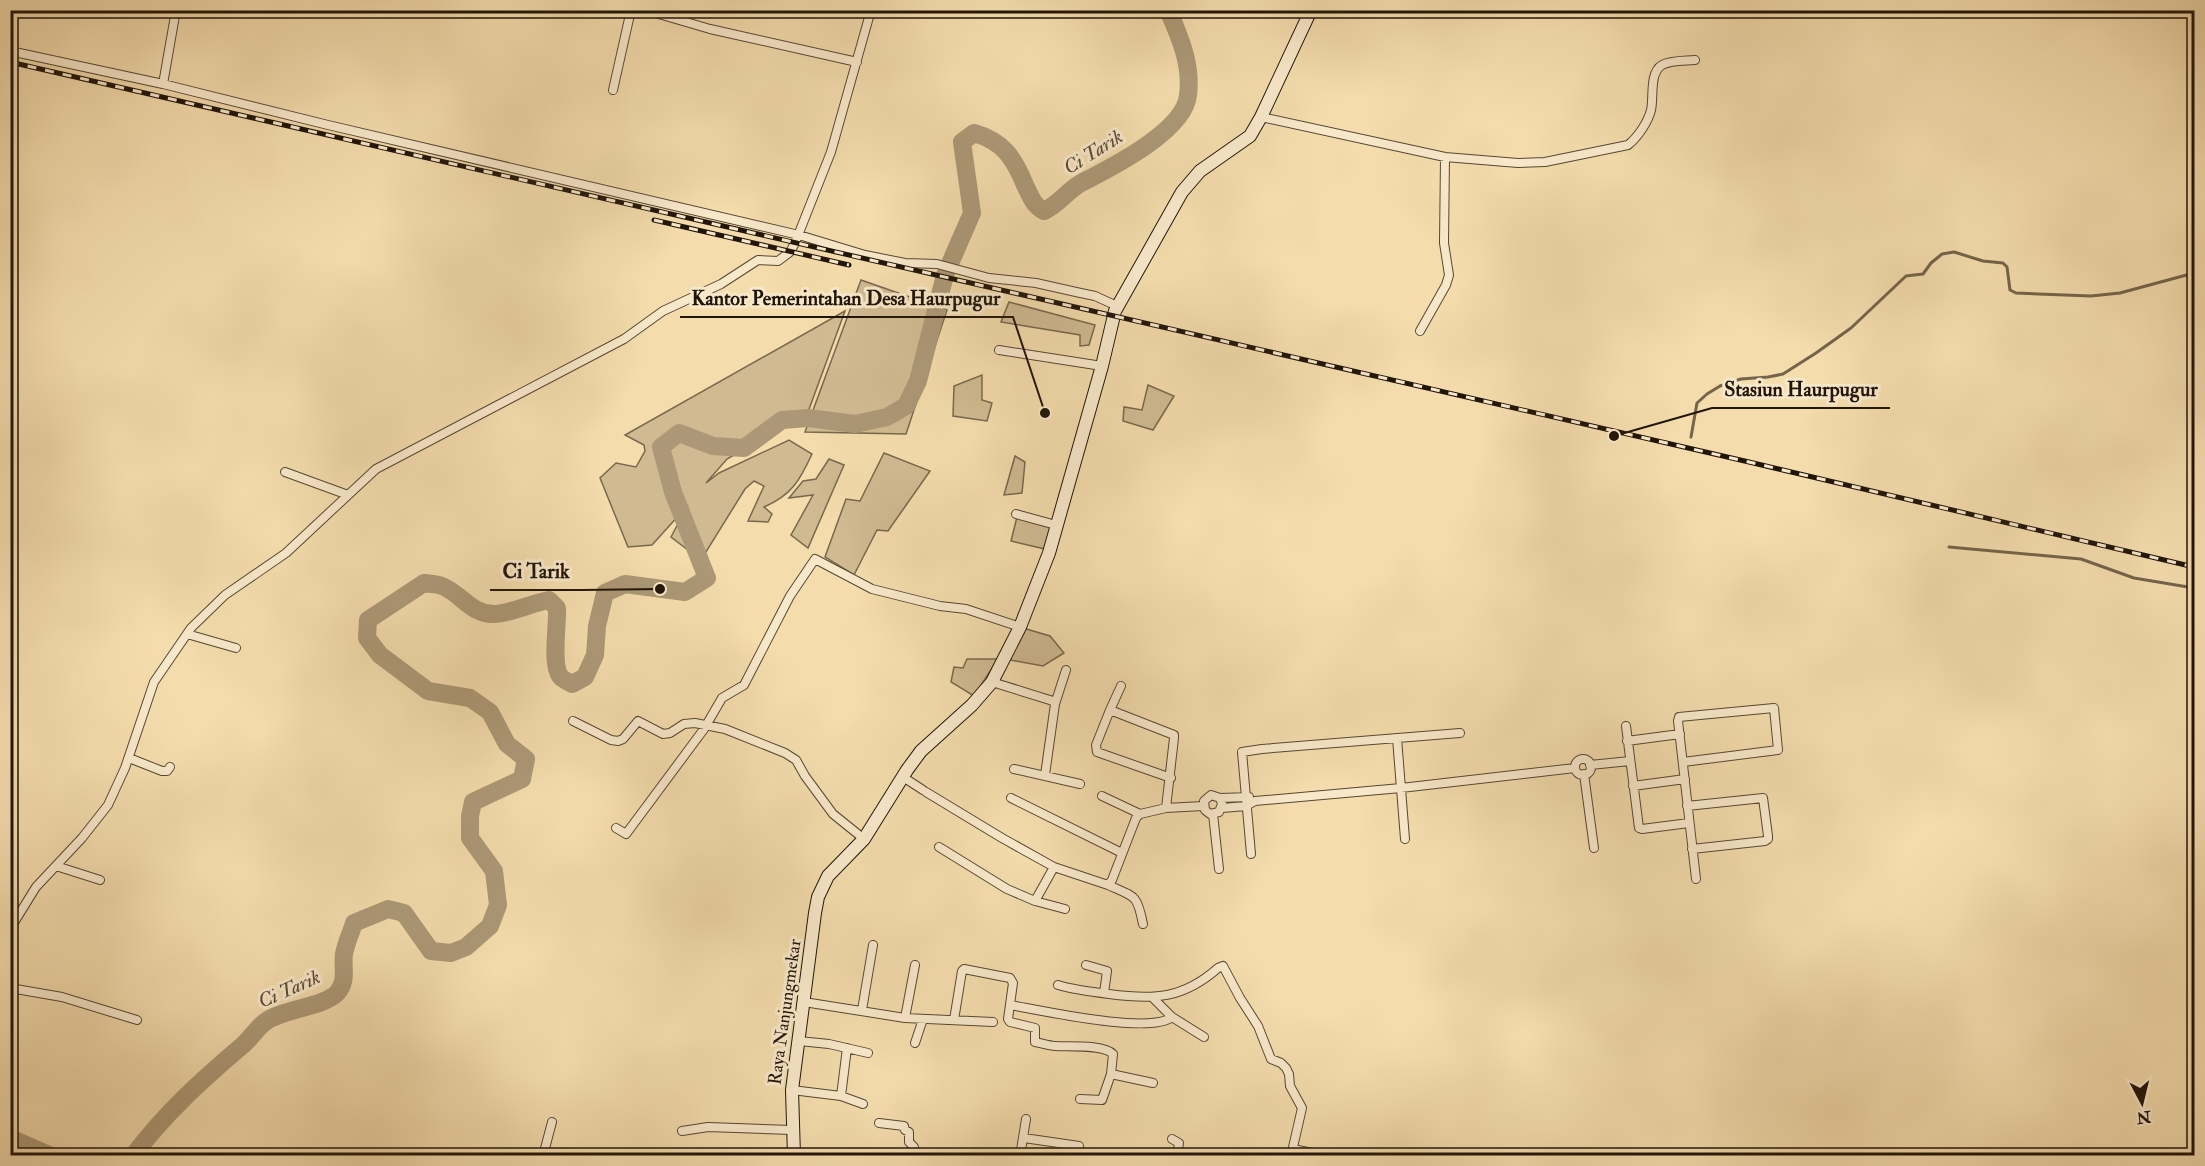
<svg xmlns="http://www.w3.org/2000/svg" width="2205" height="1166" font-family="'IM FELL Double Pica',serif">
	<rect width="100%" height="100%" fill="#f4dcad"/>
	<filter id="stains"><feTurbulence type="fractalNoise" baseFrequency=".00333" numOctaves="4"/><feColorMatrix values="0 0 0 0 .2 0 0 0 0 .09 0 0 0 0 .02 0 0 0 .5 -.17"/></filter>
	<radialGradient id="worn" r=".72"><stop offset=".6" stop-color="#630" stop-opacity="0"/><stop offset="1" stop-color="#630" stop-opacity=".3"/></radialGradient>
	<!-- green -->
	<path fill="#d0ba91" stroke="#78684e" stroke-width="1.5" d="M861,280L947,310L906,434L805,432Z
		M1009,302L1095,325L1089,345L1080,346V335L1001,322Z
		M845,311L808,412L727,459L706,483L719,473L789,440L812,454C800,480 792,495 764,507L772,514L768,522L748,521L764,486L754,481L745,489L701,560L671,537L688,505L652,545L628,547L600,478L616,463L636,467L645,451L644,445L625,435Z
		M982,375V400L992,403L987,421L953,416L954,386Z
		M1148,385L1174,396L1153,430L1123,421L1124,407L1142,410Z
		M884,453L930,471L888,531L877,530L854,575L825,557L846,499L860,501Z
		M1015,456L1025,462L1022,493L1004,495Z
		M829,459L844,465L808,548L791,535L813,495L789,498L803,481L816,479Z
		M1017,517L1051,526L1045,549L1011,541Z
		M1023,628L1050,636L1064,653L1043,666L1010,660Z
		M967,659H998L974,696L951,682L954,667L963,668Z"/>
	<g fill="none" stroke-linecap="round" stroke-linejoin="round">
		<!-- stream -->
		<path stroke="#74644b" stroke-width="3" d="M1691,437L1697,403L1707,394L1720,386L1741,379L1768,377L1783,374L1816,353L1851,328L1906,276L1923,274L1931,263L1942,254L1954,252L1983,261L2003,263L2007,267L2010,290L2016,293L2091,296L2120,293L2194,273
			M1949,547L2081,559L2134,578L2194,588"/>
		<!-- river -->
		<path stroke="#ac9876" stroke-width="18" d="M10,1147L17,1141L51,1156
			M133,1156C164,1114 204,1078 243,1045C251,1038 257,1028 265,1022C282,1009 324,1007 337,993C348,981 342,968 344,954C346,943 351,933 354,923L388,909L404,913L431,951L451,953L466,947L490,926L498,905L494,871L470,838V816L473,802L522,779L526,759L507,744L490,712L470,698L428,691L380,655L367,638L368,620L424,583C430,584 437,584 442,586C462,594 471,615 495,614C509,614 532,603 549,600L557,608C558,624 551,664 560,676C562,679 568,682 572,684L585,677L595,655L597,626L605,593L625,584L685,592L707,578L673,492L661,447L679,433L713,446L744,448L782,420L808,418L855,424L887,417L906,406L918,381L945,275L972,213L962,142L974,133C1003,141 1014,158 1025,185C1031,197 1033,205 1044,211C1059,204 1067,191 1081,183C1110,168 1185,131 1188,95C1192,65 1180,37 1168,10"/>
		<!-- minor casing -->
		<g stroke="#564733" stroke-width="10">
			<path id="minor" d="M645,10L710,29L857,62
				M679,20L682,10
				M10,51L163,84L328,125L799,235L865,255L905,263L937,264L989,278L1036,283L1076,292L1095,296L1117,306
				M163,84L176,10
				M613,90L631,10
				M1261,117L1445,157L1518,163L1545,162L1628,145C1638,137 1648,122 1651,110C1654,97 1649,73 1662,65C1671,60 1685,61 1695,60
				M1420,331L1446,285L1449,275L1444,243L1445,157
				M999,350L1102,366
				M285,472L348,495
				M1016,514L1056,525
				M187,634L236,648
				M992,682L1053,701L1055,704L1045,775
				M1055,704L1066,670
				M1110,710L1121,686
				M573,721L611,740L618,741L623,739L638,721L663,734L670,733L684,724L695,723L725,729L785,753L796,760L805,776L833,814L864,839
				M1626,726L1639,828L1642,829L1689,823
				M1397,738L1405,839
				M1627,741L1680,734
				M129,758L162,771H167L170,767
				M1575 767a8 8 0 1 1 16 0a8 8 0 1 1-16 0Z
				M1683,762L1778,750L1774,708L1679,717L1678,721C1684,774 1690,826 1696,879
				M1590,765L1630,761
				M1014,769L1080,784
				M1584,774L1594,848
				M903,777L923,790
				M1633,786L1685,779
				M926,792L1002,838L1054,867L1108,885L1112,880L1136,818L1140,814L1166,808L1174,738V735L1110,710L1096,745L1097,752L1171,778
				M1102,796L1140,814
				M1011,798L1122,853
				M1220,798L1222,804L1219,812L1210,814L1205,810L1204,801L1211,795L1220,798L1249,797
				M1687,806L1763,798L1768,836V839L1765,841L1692,849
				M1166,808L1203,806
				M1222,808L1246,806L1255,801L1401,788L1575,768
				M1213,814L1219,869
				M616,828L626,834L704,729L722,698L744,685L790,596L815,559L872,589L940,606L966,609L1020,627
				M939,847L1007,889L1035,901
				M1251,854L1242,752L1262,749L1460,733
				M56,866L100,880
				M1054,867L1035,901L1065,909
				M1108,885C1135,897 1137,894 1143,924
				M10,929L36,887L82,838L108,805L125,768L154,682L191,628L225,595L286,553L376,469L624,339L663,311L721,284L758,260L778,261L790,252L795,243L831,152L871,10
				M1086,965L1107,971L1104,993
				M1058,985C1075,990 1092,992 1109,994C1154,1000 1183,999 1218,968L1223,966L1240,998L1258,1026L1271,1059L1281,1063L1286,1068L1289,1074L1290,1086L1302,1108L1291,1156
				M10,988L62,997L137,1020
				M1153,998L1172,1017L1204,1037
				M804,1002L905,1018L993,1022
				M1010,1005C1040,1010 1149,1035 1172,1017
				M862,1010L873,945
				M905,1018L915,965
				M954,1020L962,971L964,969L1010,978L1013,983L1008,1019L1010,1022L1035,1028V1042C1041,1043 1049,1046 1055,1046C1068,1047 1103,1044 1113,1054L1111,1074L1102,1100L1080,1099
				M799,1041L829,1044L868,1053
				M915,1043L923,1019
				M1111,1074L1153,1083
				M792,1090L841,1096L863,1104
				M841,1096L847,1048
				M879,1123L904,1126L905,1130L909,1132V1142L914,1147V1156
				M682,1131L708,1127L792,1130
				M1024,1138L1079,1146
				M1172,1139L1179,1143L1177,1156
				M1293,1149L1317,1154
				M977,1155L986,1156
				M543,1156L552,1122
				M1020,1156L1026,1119
				M1062,1156L1064,1145"/>
		</g>
		<!-- secondary casing -->
		<g stroke="#21150a" stroke-width="14">
			<path id="secondary" d="M794,1156L792,1090L815,913L818,897L828,876L864,839L907,770L921,751L972,705L992,682L1020,627L1049,553L1102,366L1115,311L1182,192L1200,171L1250,136L1261,117L1311,10"/>
		</g>
		<!-- minor -->
		<use href="#minor" stroke="#f8e8ca" stroke-width="8"/>
		<!-- secondary -->
		<use href="#secondary" stroke="#f8e8ca" stroke-width="12"/>
		<!-- rail casing -->
		<g stroke="#21150a" stroke-width="5">
			<path id="rail" d="M10,62L1749,462L2194,567
				M654,220L849,265"/>
		</g>
		<!-- rail -->
		<use href="#rail" stroke="#f8e8ca" stroke-width="3" stroke-dasharray="9" stroke-linecap="butt"/>
	</g>
	<g text-anchor="middle" dominant-baseline="central" stroke-width="6" stroke-linejoin="round" paint-order="stroke">
		<!-- street labels -->
		<g font-size="18" fill="#21150a" stroke="#f8e8ca">
			<text transform="translate(785 1012) rotate(-82)">Raya Nanjungmekar</text>
		</g>
		<!-- water labels -->
		<g font-size="20" font-style="italic" fill="#594935" stroke="#f8e8ca">
			<text transform="translate(1093 152) rotate(-32)">Ci Tarik</text>
			<text transform="translate(289 989) rotate(-24)">Ci Tarik</text>
		</g>
	</g>
	<!-- callouts -->
	<path fill="none" stroke="#21150a" stroke-width="2" d="M1045 413L1013 317H680M1614 436L1712 408H1890M660 589L582 590H490"/>
	<g fill="#21150a" stroke="#f8e8ca" stroke-width="2">
		<circle cx="1045" cy="413" r="6"/>
		<circle cx="1614" cy="436" r="6"/>
		<circle cx="660" cy="589" r="6"/>
	</g>
	<g font-size="20" text-anchor="middle" font-weight="bold" fill="#21150a" stroke="#f8e8ca" stroke-width="6" stroke-linejoin="round" paint-order="stroke">
		<text x="846" y="305">Kantor Pemerintahan Desa Haurpugur</text>
		<text x="1801" y="396">Stasiun Haurpugur</text>
		<text x="536" y="578">Ci Tarik</text>
	</g>
	<!-- margin -->
	<rect width="2205" height="1166" fill="none" stroke="#f4dcad" stroke-width="36"/>
	<rect x="12" y="12" width="2181" height="1142" fill="none" stroke="#21150a" stroke-width="3"/>
	<rect x="18" y="18" width="2169" height="1130" fill="none" stroke="#21150a" stroke-width="1.5"/>
	<!-- north arrow -->
	<g transform="translate(2142 1103) rotate(173)" stroke="#f8e8ca" stroke-width="4.5" paint-order="stroke">
	<path d="M0-4.5L10 22L0 15L-10 22Z" fill="#21150a"/>
	<text y="-9" font-size="16" font-weight="bold" text-anchor="middle" fill="#21150a">N</text>
	</g>
	<rect width="100%" height="100%" filter="url(#stains)"/>
	<rect width="100%" height="100%" fill="url(#worn)"/>
</svg>
